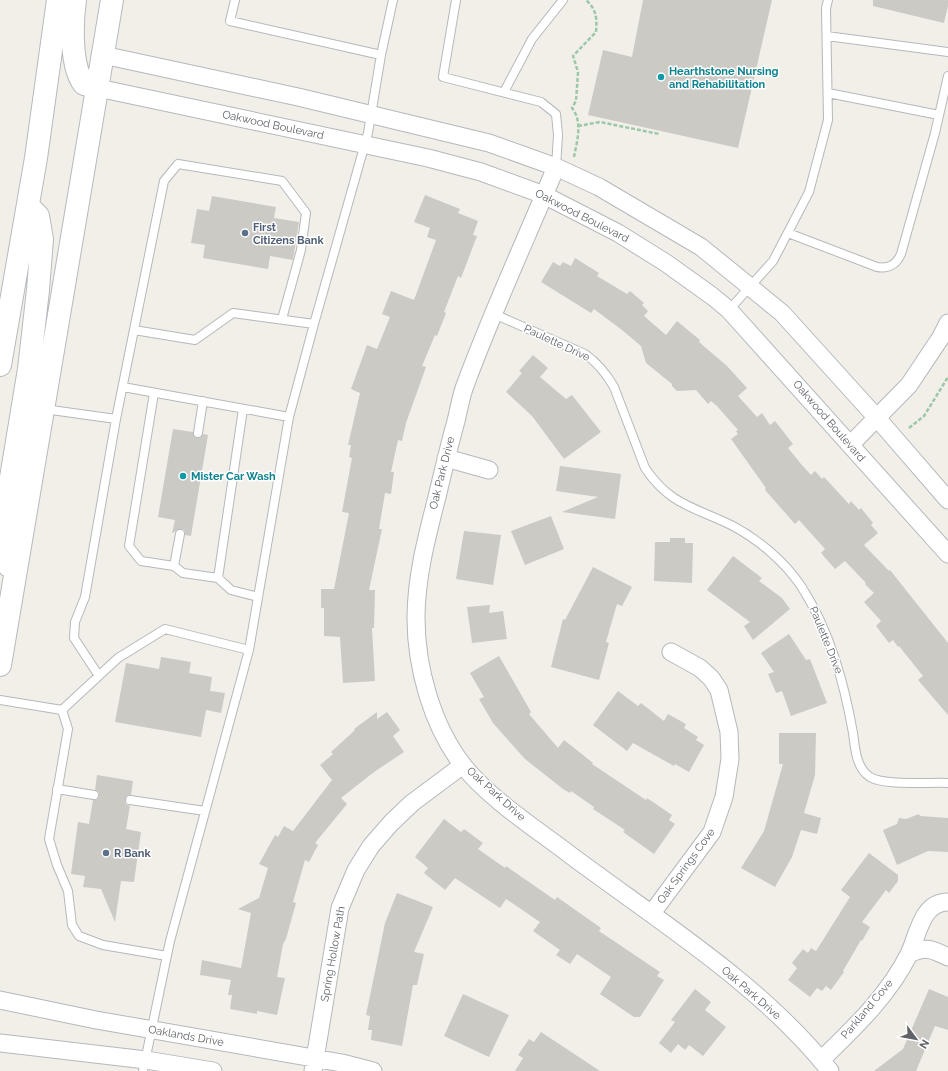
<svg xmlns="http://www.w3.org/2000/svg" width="948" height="1071" font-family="Raleway,sans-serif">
	<rect width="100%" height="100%" fill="#f1efe8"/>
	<!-- building -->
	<path fill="#cccac5" d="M643,0H772L738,148L588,115L603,50L632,57Z
		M873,0H948V6L944,23L873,6Z
		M425,195L460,209L458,213L478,221L473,235L477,236L461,278L458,276L444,312L446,313L437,336L435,335L422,366L426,367L406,423L402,441L398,440L391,472H394L391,494L385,493L379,529H382L369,590H375L374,628H372L375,681L343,683L340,637L324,636V608H321V589H334L349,513L342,512L352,458L349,457L351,445H348L360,393L351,389L367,345L377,349L390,317L382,314L391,291L414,300L436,240L427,237L430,228L414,222Z
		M212,196L276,207L274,218L299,222L293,260L270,256L268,269L203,258L205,245L191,243L197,209L209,211Z
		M575,258L599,273L597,276L627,294L630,291L644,303L642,305L648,311L644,316L666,335L677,321L700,340L699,342L727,366L747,388L738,396L757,417L762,413L770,425L775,421L793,444L788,448L801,464L811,475L815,471L822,479L824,477L849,504L851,501L859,510L861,508L873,523L871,525L878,533L864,545L889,571L890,570L948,643V715L918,680L923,676L899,646L898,647L893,640L889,643L876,626L881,621L864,602L874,593L865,584L866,583L845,561L835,569L821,553L825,549L799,520L795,524L765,490L766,488L731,439L738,434L736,431L738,430L717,406L711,401L708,404L696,390L677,391L672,386V384L646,363L641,346L622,330L594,309L591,313L541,282L553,262L560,266L563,262L571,266Z
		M533,355L548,368L540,377L566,399L572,395L601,432L564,459L532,416L506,392L522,373L519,371Z
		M173,429L193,432L197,438H200L203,434L208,435L191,536L185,535L184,530L181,529L172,533L175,520L158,517Z
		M560,466L621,474L615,519L562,512L598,497L556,491Z
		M551,516L564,549L525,565L511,531Z
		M464,531L501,535L493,585L456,579Z
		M670,538H685V543H693L692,583L654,581L655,542H670Z
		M733,556L762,578L759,581L782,598L790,609L753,640L744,626L750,622L707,590Z
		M593,567L632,587L622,606L617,604L606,642L609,643L599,680L551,667L563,619L565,620Z
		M490,605L489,613L503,611L507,639L472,643L467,607Z
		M789,634L806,660L810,659L827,703L791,716L782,691L776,693L768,674L774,672L761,653Z
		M499,656L531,712L529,714L558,748L564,740L593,763L592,764L646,800L647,798L672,815L669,820L675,824L654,854L623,832L625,830L593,809L594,807L571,791L570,793L563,789L525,759L493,723L479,699L484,697L470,673Z
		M161,657L191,662L189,673L212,677L210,691L225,693L221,713L206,710L201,737L115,722L126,663L159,669Z
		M618,691L638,706L641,703L664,721L668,714L686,724L684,728L698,737L696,740L704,745L689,772L675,764L674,766L633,743L627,751L593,725Z
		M377,712V719L387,712L400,730L393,736L404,752L374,772L341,798L347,804L315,843L318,845L309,862L305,860L293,902L296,903L286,939L283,944L277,977L285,978L277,1015L257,1011V1014L230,1009L232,995H228L231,980L200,975L202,960L241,968L251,913L238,909L259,898L268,868L259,864L275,835L278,837L284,826L293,831L332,780L320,765L333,754L331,752L355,730L354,729Z
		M779,733H816L815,775L804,813L821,818L817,834L801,830L792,857L775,887L741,868L764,831L783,764H779Z
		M97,775L133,781L131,795H128L125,800L126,804L130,806L126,829L141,832L134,882L121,881L115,922L101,889L83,887L85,876L71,874L78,822L89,824L93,800H96L99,796V793L95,790Z
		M919,814L920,816L948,818V852L928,851L897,865L883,830L897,824L899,818L906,819Z
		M444,819L461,832L464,829L483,843L478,849L505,868L506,866L555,900L557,897L601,928L599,931L660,972L657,976L664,980L640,1017H634L600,994L611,977L577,954L570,964L556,955L560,950L533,931L540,922L506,899L500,908L455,878L445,890L424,873L428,868L415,857Z
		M869,853L898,875V881L889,893L886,890L862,922L870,927L862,941L861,940L843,971L844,972L831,990L826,986L822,991L817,988L810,997L788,980L797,968L792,963L803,949L808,953L811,948L816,951L850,897L841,890Z
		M397,893L433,907L414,952L424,954L417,985H413L402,1046L371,1040L372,1030H368L370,1016L366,1015L385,923Z
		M695,989L711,1002L705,1010L726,1027L703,1056L689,1045L685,1050L678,1044L671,1053L659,1043L675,1022L671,1020Z
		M929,989L948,997V1030L935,1026L916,1071H874L903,1049Z
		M463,994L509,1015L489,1057L444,1036Z
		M541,1032L600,1071H515L523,1058L518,1055L529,1039L534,1042Z"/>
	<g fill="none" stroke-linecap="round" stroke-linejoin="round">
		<!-- lane casing -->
		<g stroke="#b5b8bc" stroke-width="10">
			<path id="lane" d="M235,0L230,21L381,55
				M456,0L443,77L541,102L556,114L558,135L556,167
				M827,36L948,52
				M504,92L532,39L563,0
				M828,93L939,115
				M788,233L877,267C889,269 896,265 901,254L935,133L948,76
				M729,310L773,261L809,192L828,120L826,8L828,0
				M494,314L585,354C598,363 606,373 614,387L645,468C670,505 694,507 731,525C758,539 784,561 801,586C830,631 844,682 853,733C855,748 856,768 870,777C885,786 930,782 948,783
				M134,330L195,340L233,313L314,324L368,133L381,55L393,0
				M123,387L289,417L249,650L170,941L143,1071
				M154,393L129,546L141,561L174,566L183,573L218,578L231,590L258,597
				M44,409L116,419L164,181L178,164L282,181L306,213L301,250L282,319
				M289,417L314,324
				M198,433L203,401
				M174,566L180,534
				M218,578L243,409
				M99,676L74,638L75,622L85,597L116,419
				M0,700L62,710L118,658L165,629L249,650
				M62,710L68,729L49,839L57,865L68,891L72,925L79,936L103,945L167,956
				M57,789L94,795
				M130,800L205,811"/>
		</g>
		<!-- street casing -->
		<g stroke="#b5b8bc" stroke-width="19">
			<path id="street" d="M103,55L298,97L489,143L556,167L599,187L701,247L782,313L877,418L948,500
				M98,88L428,158L481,172L544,195L618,233L666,263L712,296L729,310L948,554
				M556,167C526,239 493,310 466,383C461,395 459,409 456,421C449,446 443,472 437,497C427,536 416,577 416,618C416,667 432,725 462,764C488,798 535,828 569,854C657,920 761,984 830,1071
				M850,445L909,385L941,337L948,323
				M446,458L489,470
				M652,913L712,832L724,797L730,759L729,732L719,690L711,678L700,668L671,652
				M909,954C926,946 932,949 948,957
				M0,1000L96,1020L342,1063L373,1071
				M0,1043L146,1060L213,1071
				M821,1060C853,1029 889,995 909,954C918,936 921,902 948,902
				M313,1071L340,908L356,870L371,846L391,823L412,803L463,765"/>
		</g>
		<!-- secondary casing -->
		<g stroke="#b6babf" stroke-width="24">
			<path id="secondary" d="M75,0C72,22 70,66 84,84L98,88
				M0,365L36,158L58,0
				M9,566L4,520L29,369L38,290L42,239L38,216L28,206
				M0,665L112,0"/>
		</g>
		<!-- path -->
		<path stroke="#9cc7a9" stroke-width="2.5" stroke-dasharray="4 2" stroke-linecap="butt" d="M578,126L600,122L659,134
			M574,157C577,141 583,122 572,108L576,101L578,72L573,56L596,32C597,19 597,10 586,0
			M909,428L924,416L948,377"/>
		<!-- lane -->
		<use href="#lane" stroke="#fff" stroke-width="8"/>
		<!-- street -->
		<use href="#street" stroke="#fff" stroke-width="17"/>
		<!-- secondary -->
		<use href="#secondary" stroke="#fff" stroke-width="22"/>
	</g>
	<!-- markers -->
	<g fill="#0f9aa8" stroke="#fff" stroke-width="1.5">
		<circle cx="661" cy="77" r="4"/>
		<circle cx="183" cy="476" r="4"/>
	</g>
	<g fill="#5c6f8a" stroke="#fff" stroke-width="1.5">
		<circle cx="245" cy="233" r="4"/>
		<circle cx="106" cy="853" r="4"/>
	</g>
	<g text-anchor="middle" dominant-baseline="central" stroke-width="3" stroke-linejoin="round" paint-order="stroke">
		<!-- culture labels -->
		<g font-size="11" font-weight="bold" fill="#0d838f" stroke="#fff" text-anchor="start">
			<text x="669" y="71">Hearthstone Nursing<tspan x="669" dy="13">and Rehabilitation</tspan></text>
			<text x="191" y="476">Mister Car Wash</text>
		</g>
		<!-- street labels -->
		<g font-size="11" fill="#5f6368" stroke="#fff">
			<text transform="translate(273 125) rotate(12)">Oakwood Boulevard</text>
			<text transform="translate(582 216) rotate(27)">Oakwood Boulevard</text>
			<text transform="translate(557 343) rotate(25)">Paulette Drive</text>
			<text transform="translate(829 421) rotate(49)">Oakwood Boulevard</text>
			<text transform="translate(442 473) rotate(-76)">Oak Park Drive</text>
			<text transform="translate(826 640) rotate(68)">Paulette Drive</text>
			<text transform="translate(496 794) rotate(42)">Oak Park Drive</text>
			<text transform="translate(686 866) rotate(-54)">Oak Springs Cove</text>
			<text transform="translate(333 954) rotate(-80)">Spring Hollow Path</text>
			<text transform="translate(751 993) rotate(41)">Oak Park Drive</text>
			<text transform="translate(867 1009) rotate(-50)">Parkland Cove</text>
			<text transform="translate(186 1036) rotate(10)">Oaklands Drive</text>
		</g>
		<!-- service labels -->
		<g font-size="11" font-weight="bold" fill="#4e5e75" stroke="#fff" text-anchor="start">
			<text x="253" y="227">First<tspan x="253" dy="13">Citizens Bank</tspan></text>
			<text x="114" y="853">R Bank</text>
		</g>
	</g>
	<!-- north arrow -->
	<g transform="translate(916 1039) rotate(122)" stroke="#ffffff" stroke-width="3" paint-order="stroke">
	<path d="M0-3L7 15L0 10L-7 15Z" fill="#5f6368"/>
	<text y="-6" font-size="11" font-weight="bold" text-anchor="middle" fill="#5f6368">N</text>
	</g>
</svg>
